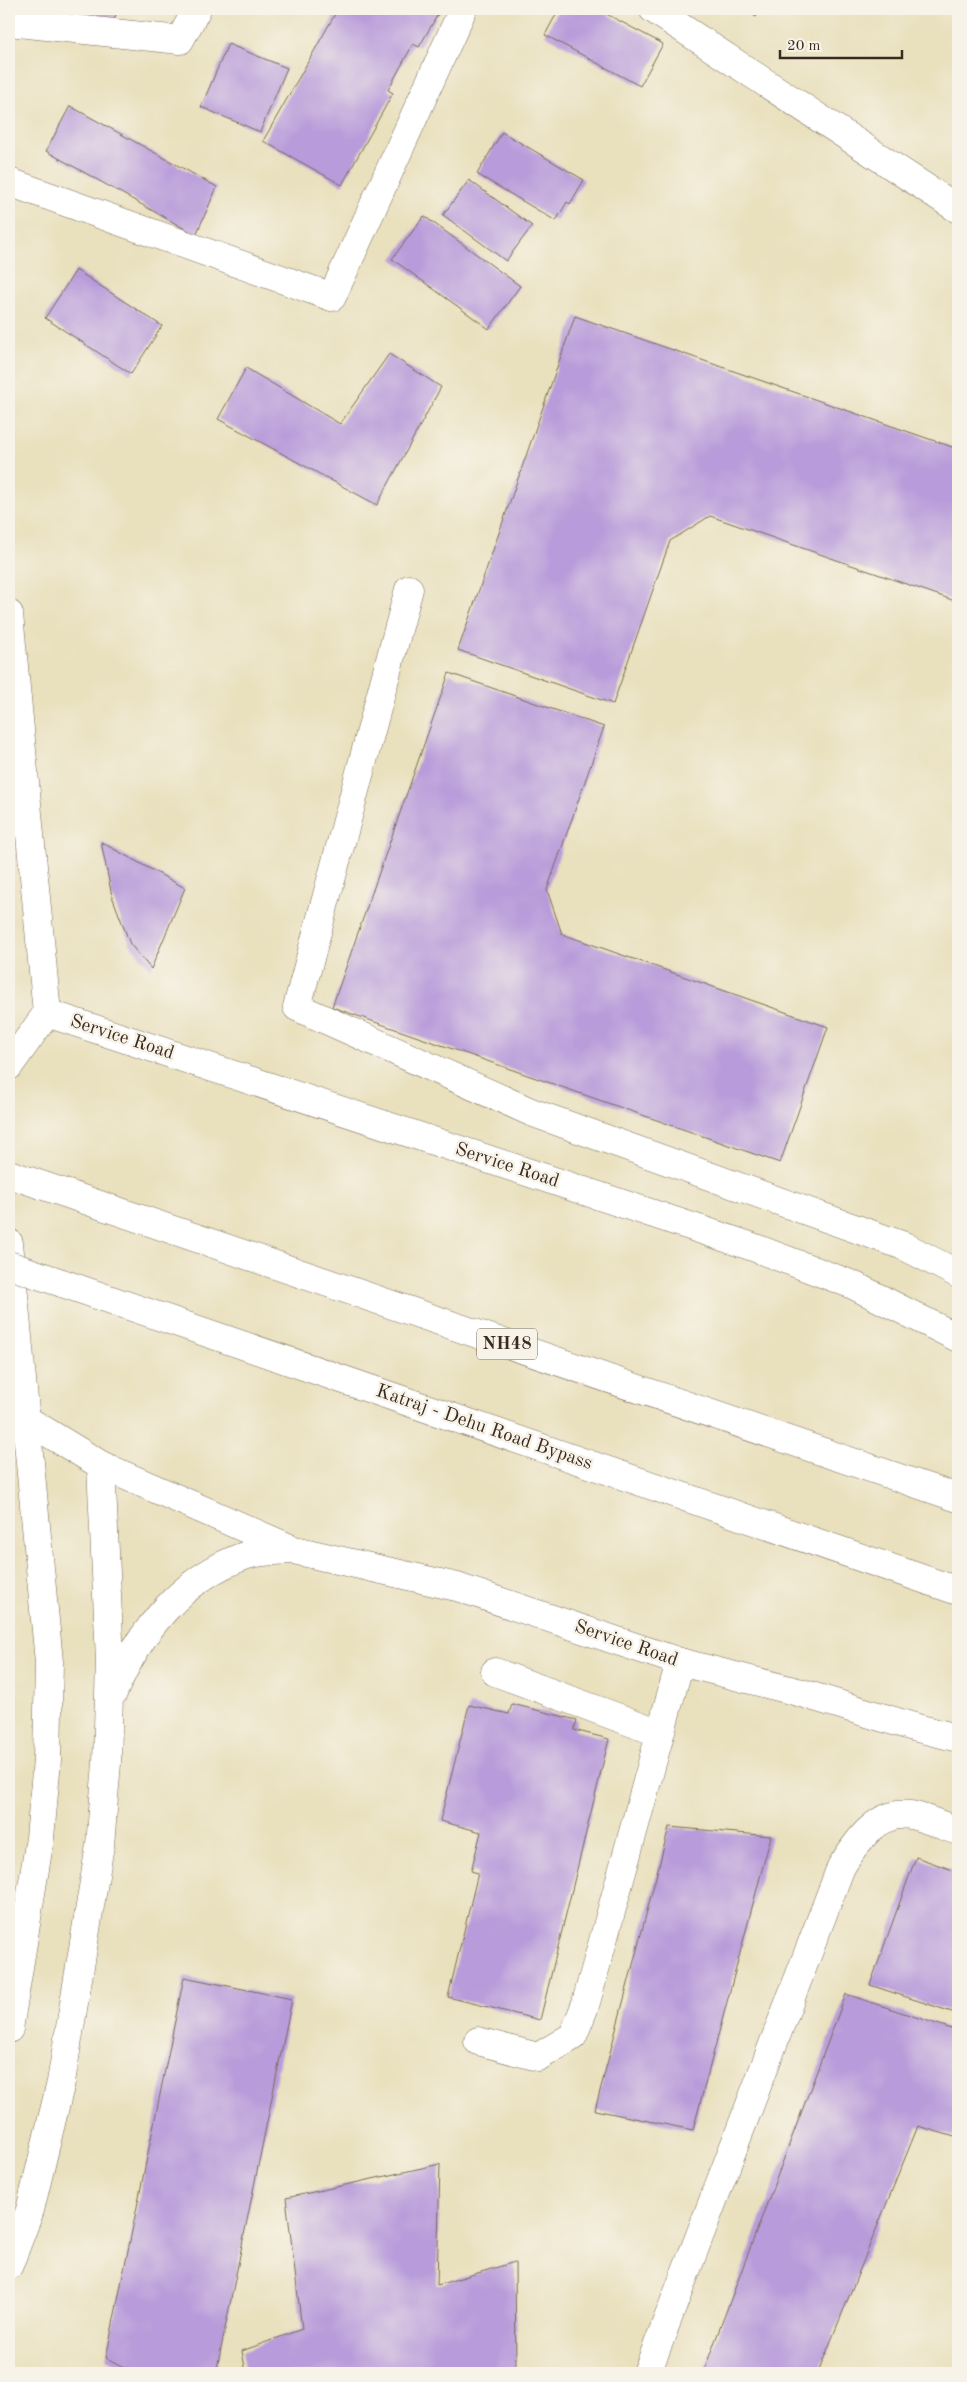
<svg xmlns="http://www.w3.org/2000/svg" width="967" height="2382" font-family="'Old Standard TT',serif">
	<rect width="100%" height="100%" fill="#f7f3e8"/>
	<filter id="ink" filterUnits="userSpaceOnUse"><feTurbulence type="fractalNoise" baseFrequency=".02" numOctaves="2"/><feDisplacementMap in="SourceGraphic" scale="10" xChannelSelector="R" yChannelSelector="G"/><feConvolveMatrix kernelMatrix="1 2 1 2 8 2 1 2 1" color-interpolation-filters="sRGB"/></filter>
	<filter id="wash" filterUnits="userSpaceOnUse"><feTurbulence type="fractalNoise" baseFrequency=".0096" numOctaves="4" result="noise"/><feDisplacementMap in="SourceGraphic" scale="20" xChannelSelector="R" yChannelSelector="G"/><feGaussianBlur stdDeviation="1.12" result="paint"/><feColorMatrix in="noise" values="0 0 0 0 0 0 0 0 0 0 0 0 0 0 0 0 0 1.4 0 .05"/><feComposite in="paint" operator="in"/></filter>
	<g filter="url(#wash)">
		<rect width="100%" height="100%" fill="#e9e0bd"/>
		<g id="blocks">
			<!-- building -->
			<path fill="#b89bda" d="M69,9H119L111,25Z
				M338,9H441L419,47L413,44L388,90L393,93L342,185L263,141Z
				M559,9H597L663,44L640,86L545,35Z
				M744,9H762L756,17Z
				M228,44L287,68L260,132L201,107Z
				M70,106L217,187L196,235L46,151Z
				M502,132L584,180L570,204L567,202L556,221L477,174Z
				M469,180L532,226L506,261L443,215Z
				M424,216L520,286L489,329L392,259Z
				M76,270L162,326L131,374L45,318Z
				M575,316L958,449V602L710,516L670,541L613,704L458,650Z
				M389,354L441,387L377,505L218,419L246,368L340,424Z
				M449,673L604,727L547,890L562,934L828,1027L780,1163L332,1007Z
				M101,842L185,888L151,969L130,944L112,896Z
				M512,1704L577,1720L574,1730L609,1739L540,2020L448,1997L478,1873L471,1871L481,1832L440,1821L469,1705L509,1714Z
				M669,1827L771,1836L693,2130L595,2110Z
				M916,1857L958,1872V2014L870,1985Z
				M184,1977L292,1999L216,2373H136L106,2358Z
				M846,1994L958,2031V2138L918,2126L818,2373H703Z
				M440,2164L437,2285L515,2262L516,2373H246L242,2351L302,2329L286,2198Z"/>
		</g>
	</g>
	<g filter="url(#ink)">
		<use href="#blocks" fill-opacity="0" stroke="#786a56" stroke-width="1"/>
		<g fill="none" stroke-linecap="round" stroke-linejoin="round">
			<!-- minor casing -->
			<g stroke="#786a56" stroke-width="29">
				<path id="minor" d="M653,9L958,209
					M9,22L180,40L197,9
					M9,182L332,297L463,9
					M409,589L297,1007L531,1112L904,1246L958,1274
					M495,1672L660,1733
					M478,2041L538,2057L573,2036L585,2006L680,1662
					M647,2373L841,1867C856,1843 877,1810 911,1815C926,1818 943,1826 958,1831"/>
			</g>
			<!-- major casing -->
			<g stroke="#786a56" stroke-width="29">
				<path id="major" d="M9,614L47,1013L9,1066
					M47,1013L750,1246L853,1285L958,1338
					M9,1243L49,1662L47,1760L40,1838L9,2029
					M27,1420L101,1465L294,1550L457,1587L680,1662L798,1692L917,1728L958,1738
					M113,1693C139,1632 182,1577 247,1555C261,1551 278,1551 292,1550
					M9,2265L30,2210L61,2082L100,1845L107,1763L110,1660L101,1465"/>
			</g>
			<!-- highway casing -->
			<g stroke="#786a56" stroke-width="29">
				<path id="highway" d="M9,1174L958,1498
					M62,1283L958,1591"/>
			</g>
			<!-- minor -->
			<use href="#minor" stroke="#fff" stroke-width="28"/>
			<!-- major -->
			<use href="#major" stroke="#fff" stroke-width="28"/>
			<!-- highway -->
			<use href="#highway" stroke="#fff" stroke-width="28"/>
			<!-- highway-bridge casing -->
			<g stroke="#786a56" stroke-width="29" stroke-linecap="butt">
				<path id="highway-bridge" d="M9,1265L62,1283"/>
			</g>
			<!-- highway-bridge -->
			<use href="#highway-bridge" stroke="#fff" stroke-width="28"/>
		</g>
	</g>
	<g text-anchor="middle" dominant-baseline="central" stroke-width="5" stroke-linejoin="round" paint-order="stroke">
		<!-- shield labels -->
		<rect fill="#f7f3e8" stroke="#73665b" stroke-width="1" x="477" y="1328.5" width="60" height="31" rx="4"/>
		<g font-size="18" font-weight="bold" fill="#3b2a1e">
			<text x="507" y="1344">NH48</text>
		</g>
		<!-- street labels -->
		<g font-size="19" fill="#3b2a1e" stroke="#f7f3e8">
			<text transform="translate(122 1038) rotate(18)">Service Road</text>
			<text transform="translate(507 1166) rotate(18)">Service Road</text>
			<text transform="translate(484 1428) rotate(19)">Katraj - Dehu Road Bypass</text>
			<text transform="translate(626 1644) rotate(19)">Service Road</text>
		</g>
	</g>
	<!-- margin -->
	<rect width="967" height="2382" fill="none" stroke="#f7f3e8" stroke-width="30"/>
	<!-- scale -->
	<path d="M780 50v8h122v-8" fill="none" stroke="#3b2a1e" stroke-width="2.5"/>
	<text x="787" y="50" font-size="15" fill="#3b2a1e" stroke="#f7f3e8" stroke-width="4" paint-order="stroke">20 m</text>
</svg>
